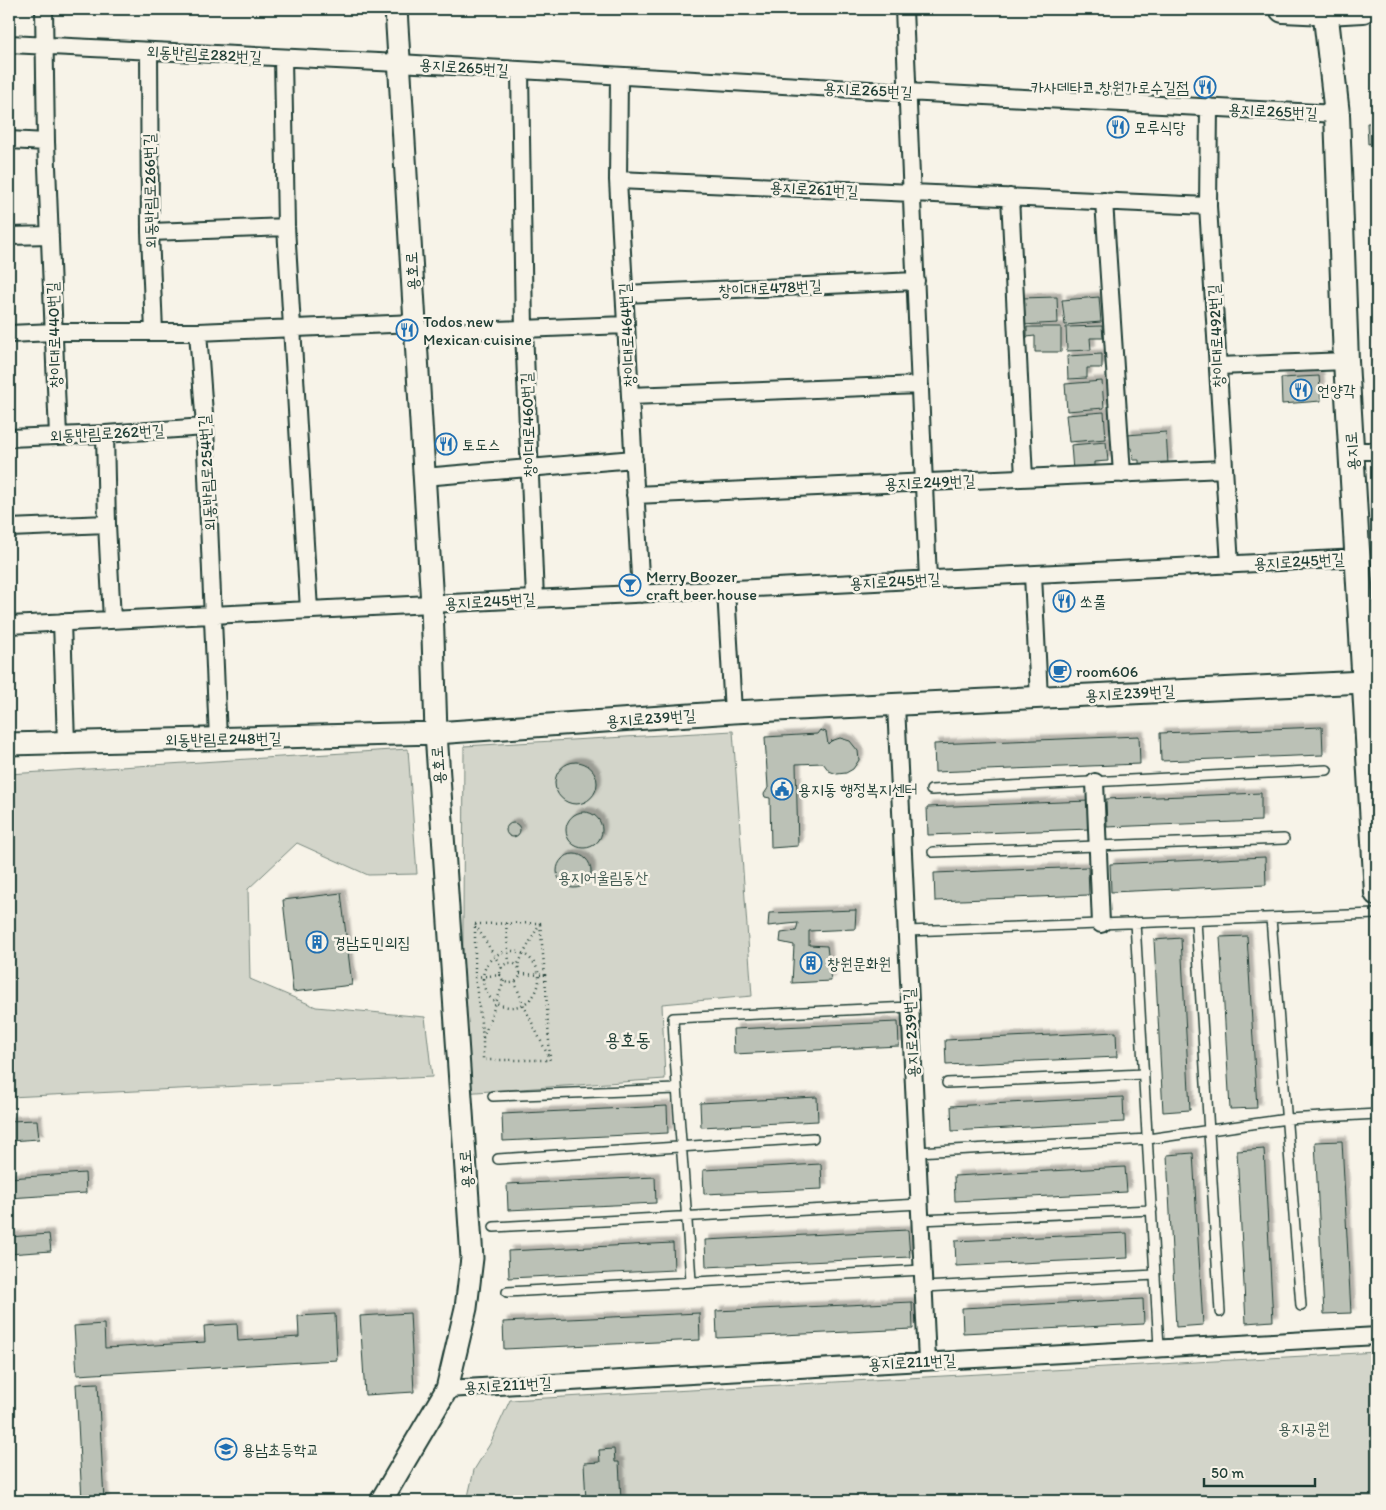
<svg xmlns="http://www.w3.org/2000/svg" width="1386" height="1510" font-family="Itim,'Poor Story',sans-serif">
	<defs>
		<filter id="shadow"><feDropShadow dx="4.5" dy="-4.5" stdDeviation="1" flood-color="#0004"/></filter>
	</defs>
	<rect width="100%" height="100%" fill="#f7f3e8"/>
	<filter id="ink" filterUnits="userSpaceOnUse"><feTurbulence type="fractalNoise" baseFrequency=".02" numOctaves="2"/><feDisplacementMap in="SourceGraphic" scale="10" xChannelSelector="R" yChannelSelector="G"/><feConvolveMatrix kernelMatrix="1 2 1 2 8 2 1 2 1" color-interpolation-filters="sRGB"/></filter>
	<g filter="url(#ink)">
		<!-- green -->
		<path fill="#d3d5ca" stroke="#79897f" d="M733,731L752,996L662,1004L665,1079L462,1093L464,746Z
			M408,749L417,874L368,875L297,843L248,889L250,979L316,1007L425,1017L432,1077L9,1097V774Z
			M1377,1352V1501H467L474,1470L490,1444L510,1400Z"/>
		<!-- building -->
		<path fill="#bbc1b6" stroke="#1f3d34" filter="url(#shadow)" d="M1367,123H1377V158H1374L1373,143L1368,144Z
			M1057,297L1058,323L1022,325L1020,298Z
			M1099,297L1101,322L1065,325L1062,300Z
			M1102,326L1103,338H1090L1091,350L1067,351L1066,327Z
			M1027,327H1061V352H1035V336L1027,337Z
			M1102,354V368H1087V378L1068,379L1067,356Z
			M1319,376L1321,401L1282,404L1281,378Z
			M1102,381L1104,408L1067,411L1065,384Z
			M1104,412L1106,439L1069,442L1066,415Z
			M1166,432L1168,464L1139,466V460H1133L1132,448H1128L1127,435Z
			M1106,442L1108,461L1094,462V469L1073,471L1071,445Z
			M1322,727L1323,755L1161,761L1160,733Z
			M820,730L826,732L828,744L831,741L840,738L850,741L858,751L859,760L853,769L846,773L837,774L829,771L823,763L796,764L798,846L771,848L770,798L765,797L764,794L768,788L765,737L817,734Z
			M1139,736L1140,764L935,772L934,744Z
			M555 783a21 21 0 1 1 42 0a21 21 0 1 1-42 0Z
			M1261,793V821L1107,827L1106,799Z
			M1089,801L1090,829L928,835L927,807Z
			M566 830a18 18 0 1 1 36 0a18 18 0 1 1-36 0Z
			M506 830a7 7 0 1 1 14 0a7 7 0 1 1-14 0Z
			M557 871a17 17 0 1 1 34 0a17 17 0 1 1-34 0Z
			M1265,857L1266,885L1111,892L1110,864Z
			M1088,867L1089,895L935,901L934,873Z
			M341,893L352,985L293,992L283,900Z
			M856,910L855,929L809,931V945L827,946L831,981L792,983L794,945L780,942L781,933L796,931L798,923L768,926L769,913Z
			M1247,936L1257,1108L1230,1109L1220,937Z
			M1181,938L1190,1110L1163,1112L1154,940Z
			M898,1022L899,1046L734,1054L733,1029Z
			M1116,1032L1117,1057L946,1065L945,1040Z
			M817,1097L818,1121L701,1127L700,1103Z
			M1123,1097L1124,1122L952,1131L951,1106Z
			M667,1106L668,1133L503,1141L502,1114Z
			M37,1120L39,1139L9,1141V1121Z
			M1342,1141L1351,1313L1324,1314L1315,1142Z
			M1264,1149L1273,1321L1246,1323L1237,1151Z
			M1193,1153L1203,1325L1176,1327L1167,1155Z
			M821,1164L822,1189L704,1194L703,1170Z
			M1125,1167L1127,1192L955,1201L954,1176Z
			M85,1173L86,1193L9,1198V1178Z
			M655,1177L656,1203L508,1210L507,1184Z
			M908,1230L910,1257L706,1267L705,1240Z
			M1127,1233L1128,1258L956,1266L955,1241Z
			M49,1234L51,1251L9,1254V1237Z
			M673,1243L674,1270L509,1278L508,1251Z
			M1143,1299L1144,1324L963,1333L962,1308Z
			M912,1302L913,1329L717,1338L716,1311Z
			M410,1313L414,1392L365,1395L360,1316Z
			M699,1313L700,1340L504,1349L503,1322Z
			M335,1314L337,1360L77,1375L74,1326L104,1324L105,1348L205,1342L204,1326L237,1324L238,1341L299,1337L298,1316Z
			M98,1383L104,1501H82L76,1384Z
			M614,1449L615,1462H619L621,1501H586L584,1463L600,1462L599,1450Z"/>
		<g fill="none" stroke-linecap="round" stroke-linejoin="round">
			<!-- service casing -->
			<g stroke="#1f3d34" stroke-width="12">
				<path id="service" d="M931,790L1327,770
					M933,852L1284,839
					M1271,918L1301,1306
					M1196,920L1220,1312
					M1135,922L1159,1347
					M907,931L1377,914
					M947,1083L1144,1074
					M493,1096L676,1089
					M917,1152L1148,1139L1287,1119L1377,1114
					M498,1159L813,1138
					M920,1220L1152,1210
					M494,1227L920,1204
					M691,1282C686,1194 677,1106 673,1018L910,1007
					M924,1287L1155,1275
					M507,1292L923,1270"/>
			</g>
			<!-- minor casing -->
			<g stroke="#1f3d34" stroke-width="20">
				<path id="minor" d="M44,9L46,142L58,436
					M904,9L928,580
					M9,44L399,63L906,92L1337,114
					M149,51L150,232L154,332
					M283,58L286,227L309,610
					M520,71L524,329L535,599
					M619,76L618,180L641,594
					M1209,107L1208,206L1230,565
					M9,140L46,142
					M618,180L1208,206
					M1010,197L1024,478
					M1104,201L1122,474
					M150,232L286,227
					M9,236L50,235
					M625,294L916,281
					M198,332L205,427L218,739
					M416,333L626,325
					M9,334L54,332H198L415,323
					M1218,366L1346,361
					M630,396L920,385
					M105,434L107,524L112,620
					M9,438L105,434L205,427
					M1352,451H1377
					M424,477L634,459
					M635,495L1224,469
					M9,528L107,524
					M1033,575L1039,698
					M726,590L733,712
					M62,622L66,743
					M9,625L1358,558
					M896,705L927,1361
					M1095,782L1101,924
					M447,1389L1377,1336"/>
			</g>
			<!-- tertiary casing -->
			<g stroke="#1f3d34" stroke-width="25">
				<path id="tertiary" d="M9,744L436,733L733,712L1364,682
					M381,1501L447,1389L466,1308L472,1258L436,733L432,604L396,9"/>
			</g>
			<!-- secondary casing -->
			<g stroke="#1f3d34" stroke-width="28">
				<path id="secondary" d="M1325,9L1337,114L1346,361L1377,893"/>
			</g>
			<!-- primary casing -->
			<g stroke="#1f3d34" stroke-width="30">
				<path id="primary" d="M1283,9L1326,11L1363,9"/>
			</g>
			<!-- path -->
			<path stroke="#1f3d34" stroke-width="2.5" stroke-dasharray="1 4" stroke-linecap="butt" d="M506,923L509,963
				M475,924L540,923L517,966
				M483 979a28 28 0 1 1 56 0a28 28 0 1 1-56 0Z
				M500 973a10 10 0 1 1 20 0a10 10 0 1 1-20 0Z
				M520,974L545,975L540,924
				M501,975L475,977V924L502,968
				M545,975L550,1058
				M475,977L483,1038
				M504,981L483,1038V1060H550L523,1004L515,982"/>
			<!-- service -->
			<use href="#service" stroke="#f7f3e8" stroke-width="9"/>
			<!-- minor -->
			<use href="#minor" stroke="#f7f3e8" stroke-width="16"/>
			<!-- tertiary -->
			<use href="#tertiary" stroke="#f7f3e8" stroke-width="21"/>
			<!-- secondary -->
			<use href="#secondary" stroke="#f7f3e8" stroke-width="24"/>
			<!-- primary -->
			<use href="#primary" stroke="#f7f3e8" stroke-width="26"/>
		</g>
	</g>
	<!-- icons -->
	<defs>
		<g id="restaurant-ring" transform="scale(1.125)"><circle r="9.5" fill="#f7f3e8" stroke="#1f6fb2" stroke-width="1.5"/><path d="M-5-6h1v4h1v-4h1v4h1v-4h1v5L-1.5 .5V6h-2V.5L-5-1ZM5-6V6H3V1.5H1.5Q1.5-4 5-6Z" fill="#1f6fb2"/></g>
		<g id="bar-ring" transform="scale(1.125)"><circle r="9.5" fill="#f7f3e8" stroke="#1f6fb2" stroke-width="1.5"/><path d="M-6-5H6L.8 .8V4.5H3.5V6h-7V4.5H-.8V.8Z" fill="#1f6fb2"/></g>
		<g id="cafe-ring" transform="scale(1.125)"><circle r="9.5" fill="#f7f3e8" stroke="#1f6fb2" stroke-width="1.5"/><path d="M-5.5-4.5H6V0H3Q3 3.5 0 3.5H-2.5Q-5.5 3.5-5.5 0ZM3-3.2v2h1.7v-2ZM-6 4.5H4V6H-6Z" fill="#1f6fb2"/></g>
		<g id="civic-ring" transform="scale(1.125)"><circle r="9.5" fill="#f7f3e8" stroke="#1f6fb2" stroke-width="1.5"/><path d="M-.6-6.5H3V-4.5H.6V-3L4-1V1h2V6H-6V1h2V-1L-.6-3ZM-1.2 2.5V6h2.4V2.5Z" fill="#1f6fb2"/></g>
		<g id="building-ring" transform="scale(1.125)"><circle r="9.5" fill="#f7f3e8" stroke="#1f6fb2" stroke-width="1.5"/><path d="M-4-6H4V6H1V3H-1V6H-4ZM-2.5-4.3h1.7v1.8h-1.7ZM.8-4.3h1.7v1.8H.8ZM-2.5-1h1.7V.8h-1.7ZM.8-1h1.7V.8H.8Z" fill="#1f6fb2"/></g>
		<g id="school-ring" transform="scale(1.125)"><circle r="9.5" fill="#f7f3e8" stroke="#1f6fb2" stroke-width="1.5"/><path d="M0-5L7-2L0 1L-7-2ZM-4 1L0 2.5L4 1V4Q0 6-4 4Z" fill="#1f6fb2"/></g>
	</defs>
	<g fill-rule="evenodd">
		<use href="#restaurant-ring" x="1205" y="87"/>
		<use href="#restaurant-ring" x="1118" y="127"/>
		<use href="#restaurant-ring" x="407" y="330"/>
		<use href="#restaurant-ring" x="1301" y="390"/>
		<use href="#restaurant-ring" x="446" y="444"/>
		<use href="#bar-ring" x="630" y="585"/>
		<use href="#restaurant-ring" x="1064" y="601"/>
		<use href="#cafe-ring" x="1060" y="671"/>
		<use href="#civic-ring" x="782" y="789"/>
		<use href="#building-ring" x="317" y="942"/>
		<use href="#building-ring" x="811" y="963"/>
		<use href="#school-ring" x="226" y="1449"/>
	</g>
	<g text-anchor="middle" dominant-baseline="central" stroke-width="5" stroke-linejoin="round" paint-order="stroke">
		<!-- street labels -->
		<g font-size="16" fill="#1f3d34" stroke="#f7f3e8">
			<text transform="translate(204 54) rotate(3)">외동반림로282번길</text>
			<text transform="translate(464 67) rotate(4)">용지로265번길</text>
			<text transform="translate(868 90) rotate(3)">용지로265번길</text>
			<text transform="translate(1273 111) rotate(3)">용지로265번길</text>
			<text transform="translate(814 189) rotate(3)">용지로261번길</text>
			<text transform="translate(150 191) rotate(-91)">외동반림로266번길</text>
			<text transform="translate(412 271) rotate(-93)">용호로</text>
			<text transform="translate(770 288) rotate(-3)">창이대로478번길</text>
			<text transform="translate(54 335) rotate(-92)">창이대로440번길</text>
			<text transform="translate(627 335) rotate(-93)">창이대로464번길</text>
			<text transform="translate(1216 336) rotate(-93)">창이대로492번길</text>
			<text transform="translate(528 425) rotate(-92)">창이대로460번길</text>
			<text transform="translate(107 433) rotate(-3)">외동반림로262번길</text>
			<text transform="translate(1352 451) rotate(-94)">용지로</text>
			<text transform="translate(207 473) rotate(-93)">외동반림로254번길</text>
			<text transform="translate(930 482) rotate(-2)">용지로249번길</text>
			<text transform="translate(1299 561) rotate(-3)">용지로245번길</text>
			<text transform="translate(895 581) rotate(-3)">용지로245번길</text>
			<text transform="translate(490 601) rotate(-3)">용지로245번길</text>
			<text transform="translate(1130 693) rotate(-3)">용지로239번길</text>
			<text transform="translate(651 718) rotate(-4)">용지로239번길</text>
			<text transform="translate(223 739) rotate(-1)">외동반림로248번길</text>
			<text transform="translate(438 765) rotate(-94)">용호로</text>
			<text transform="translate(911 1033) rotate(-93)">용지로239번길</text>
			<text transform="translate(466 1169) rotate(-94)">용호로</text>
			<text transform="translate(912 1362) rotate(-3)">용지로211번길</text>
			<text transform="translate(508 1385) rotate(-3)">용지로211번길</text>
		</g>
		<!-- poi labels -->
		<g font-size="16" fill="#1f3d34" stroke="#f7f3e8" text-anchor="start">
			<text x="1189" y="87" text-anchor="end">카사데타코 창원가로수길점</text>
			<text x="1134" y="127">모루식당</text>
			<text x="423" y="321">Todos new<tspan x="423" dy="18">Mexican cuisine</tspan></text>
			<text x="1317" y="390">언양각</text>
			<text x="462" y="444">토도스</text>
			<text x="646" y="576">Merry Boozer<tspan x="646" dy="18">craft beer house</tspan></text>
			<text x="1080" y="601">쏘풀</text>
			<text x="1076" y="671">room606</text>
			<text x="798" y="789">용지동 행정복지센터</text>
			<text x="333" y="942">경남도민의집</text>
			<text x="827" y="963">창원문화원</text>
			<text x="242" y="1449">용남초등학교</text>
		</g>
		<!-- park labels -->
		<g font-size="16" fill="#435b52" stroke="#f7f3e8">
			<text x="603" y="877">용지어울림동산</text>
			<text x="1304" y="1428">용지공원</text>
		</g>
		<!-- quarter labels -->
		<g font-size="19" fill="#1f3d34" stroke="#f7f3e8">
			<text x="628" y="1039">용호동</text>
		</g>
	</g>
	<!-- margin -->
	<rect width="1386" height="1510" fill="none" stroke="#f7f3e8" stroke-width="30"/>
	<rect x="15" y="15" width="1356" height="1480" fill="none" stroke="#1f3d34" stroke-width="2" filter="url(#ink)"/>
	<!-- scale -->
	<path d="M1204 1478v8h111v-8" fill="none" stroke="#1f3d34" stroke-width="2.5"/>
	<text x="1211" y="1478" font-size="15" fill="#1f3d34" stroke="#f7f3e8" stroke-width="4" paint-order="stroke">50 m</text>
</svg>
